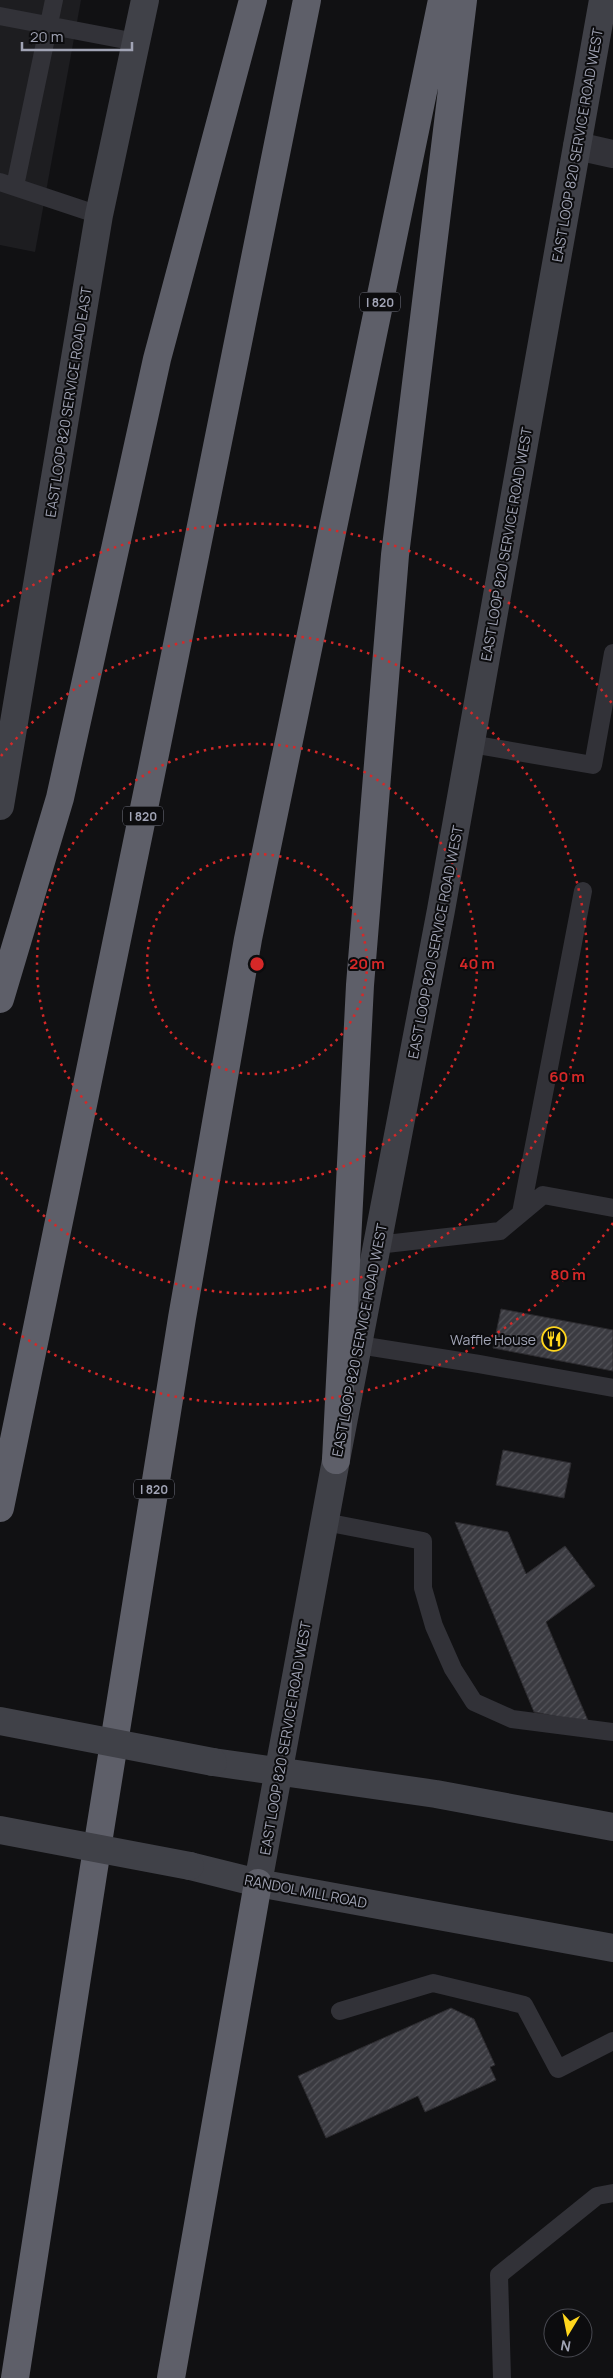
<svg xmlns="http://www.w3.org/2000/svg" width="613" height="2378" font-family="Manrope,sans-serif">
	<defs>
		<pattern id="building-hatch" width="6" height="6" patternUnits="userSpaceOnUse" patternTransform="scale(1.25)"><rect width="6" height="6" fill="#3b3b41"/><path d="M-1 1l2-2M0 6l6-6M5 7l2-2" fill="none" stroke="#54545a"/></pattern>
	</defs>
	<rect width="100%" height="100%" fill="#111113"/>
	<!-- built -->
	<path fill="#1d1d20" d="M0,0H81L35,252L0,245Z"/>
	<!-- building -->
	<path fill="url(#building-hatch)" stroke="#2c2b2f" d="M501,1309L613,1330V1371L493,1348Z
		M503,1450L571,1463L564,1498L496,1485Z
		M455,1522L508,1532L526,1574L565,1546L595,1586L546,1622L589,1723L534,1712Z
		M451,2008L474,2019L495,2065L490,2067L496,2080L425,2112L418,2096L326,2138L298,2076Z"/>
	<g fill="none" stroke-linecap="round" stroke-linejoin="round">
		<!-- service -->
		<path stroke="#323238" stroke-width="18" d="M0,16L136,42
			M0,182L99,215
			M15,186L54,0
			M471,744L593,765L613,653
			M521,1213L583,891
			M377,1245L500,1231L543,1195L613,1208
			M359,1345L479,1364L613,1388
			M325,1522L423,1541V1588L434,1626L453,1669L474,1702L512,1719L613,1732
			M340,2011L433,1983L524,2005L558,2069L613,2041
			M502,2378L499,2275L597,2196L613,2193"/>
		<!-- minor -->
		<path stroke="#323238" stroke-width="28" d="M577,146L613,154"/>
		<!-- secondary -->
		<path stroke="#404148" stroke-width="28" d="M0,806L99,215L145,0
			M213,1762L436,1794L613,1827
			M190,1866L258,1883L613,1948
			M258,1883L336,1460L441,910L603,0"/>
		<!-- motorway -->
		<path stroke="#5e5f69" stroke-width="28" d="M0,999L60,798L157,359L253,0
			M336,1460L360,985L395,555L463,0
			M0,1508L150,779L307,0
			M15,2378L93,1874L182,1318L248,939L442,0
			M171,2378L258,1883"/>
		<!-- secondary-bridge -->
		<path stroke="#404148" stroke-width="28" d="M0,1721L213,1762
			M0,1830L190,1866"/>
	</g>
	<!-- distance rings -->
	<g fill="none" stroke="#d62828" stroke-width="2.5" stroke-dasharray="2.5 5">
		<circle cx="257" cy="964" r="110"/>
		<circle cx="257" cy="964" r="220"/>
		<path d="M1 756A330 330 0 1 1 1 1172"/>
		<path d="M613 1223A440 440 0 0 1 1 1322M1 606A440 440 0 0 1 613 705"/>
	</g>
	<!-- icons -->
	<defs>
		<g id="restaurant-ring" transform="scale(1.25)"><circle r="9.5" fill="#0c0c0e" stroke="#ffd61d" stroke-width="1.5"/><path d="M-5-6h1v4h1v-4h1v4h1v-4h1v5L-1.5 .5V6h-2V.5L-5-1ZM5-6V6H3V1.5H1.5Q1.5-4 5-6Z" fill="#ffd61d"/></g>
	</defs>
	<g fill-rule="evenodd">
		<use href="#restaurant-ring" x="554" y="1339"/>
	</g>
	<g text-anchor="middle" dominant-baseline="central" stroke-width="4" stroke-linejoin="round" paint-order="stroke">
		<!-- shield labels -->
		<g fill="#0c0c0e" stroke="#747683" stroke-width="1">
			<rect x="360" y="292.5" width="40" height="19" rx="4"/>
			<rect x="123" y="806.5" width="40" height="19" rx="4"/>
			<rect x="134" y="1479.5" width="40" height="19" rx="4"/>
		</g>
		<g font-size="12" font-weight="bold" fill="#a1a4b5">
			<text x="380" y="302">I 820</text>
			<text x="143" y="816">I 820</text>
			<text x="154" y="1489">I 820</text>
		</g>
		<!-- street labels -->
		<g font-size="14" fill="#a1a4b5" stroke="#0c0c0e">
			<text transform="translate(577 145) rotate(-80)">EAST LOOP 820 SERVICE ROAD WEST</text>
			<text transform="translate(68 402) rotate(-81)">EAST LOOP 820 SERVICE ROAD EAST</text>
			<text transform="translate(506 544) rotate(-80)">EAST LOOP 820 SERVICE ROAD WEST</text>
			<text transform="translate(435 942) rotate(-79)">EAST LOOP 820 SERVICE ROAD WEST</text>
			<text transform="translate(359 1340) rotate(-79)">EAST LOOP 820 SERVICE ROAD WEST</text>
			<text transform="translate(285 1738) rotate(-80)">EAST LOOP 820 SERVICE ROAD WEST</text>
			<text transform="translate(306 1891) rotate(11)">RANDOL MILL ROAD</text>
		</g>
		<!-- poi labels -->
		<g font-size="14" fill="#a1a4b5" stroke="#0c0c0e" text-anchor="end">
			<text x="536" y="1339">Waffle House</text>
		</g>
	</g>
	<circle cx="257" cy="964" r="8" fill="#d62828" stroke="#0c0c0e" stroke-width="2.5"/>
	<g font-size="15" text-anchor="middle" font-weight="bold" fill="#d62828" stroke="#0c0c0e" stroke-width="4" stroke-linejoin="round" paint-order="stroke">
		<text x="367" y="969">20 m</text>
		<text x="477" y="969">40 m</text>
		<text x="567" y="1082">60 m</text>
		<text x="568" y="1280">80 m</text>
	</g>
	<!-- north arrow -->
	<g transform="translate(568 2333) rotate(190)"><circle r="24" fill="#0c0c0e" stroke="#484951"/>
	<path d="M0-4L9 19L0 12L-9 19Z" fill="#ffd61d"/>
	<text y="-8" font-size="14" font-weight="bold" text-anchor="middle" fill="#a1a4b5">N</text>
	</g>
	<!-- scale -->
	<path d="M22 42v8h110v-8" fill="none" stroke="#a1a4b5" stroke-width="2.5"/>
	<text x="30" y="42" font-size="15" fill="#a1a4b5" stroke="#0c0c0e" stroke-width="4" paint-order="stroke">20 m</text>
</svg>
